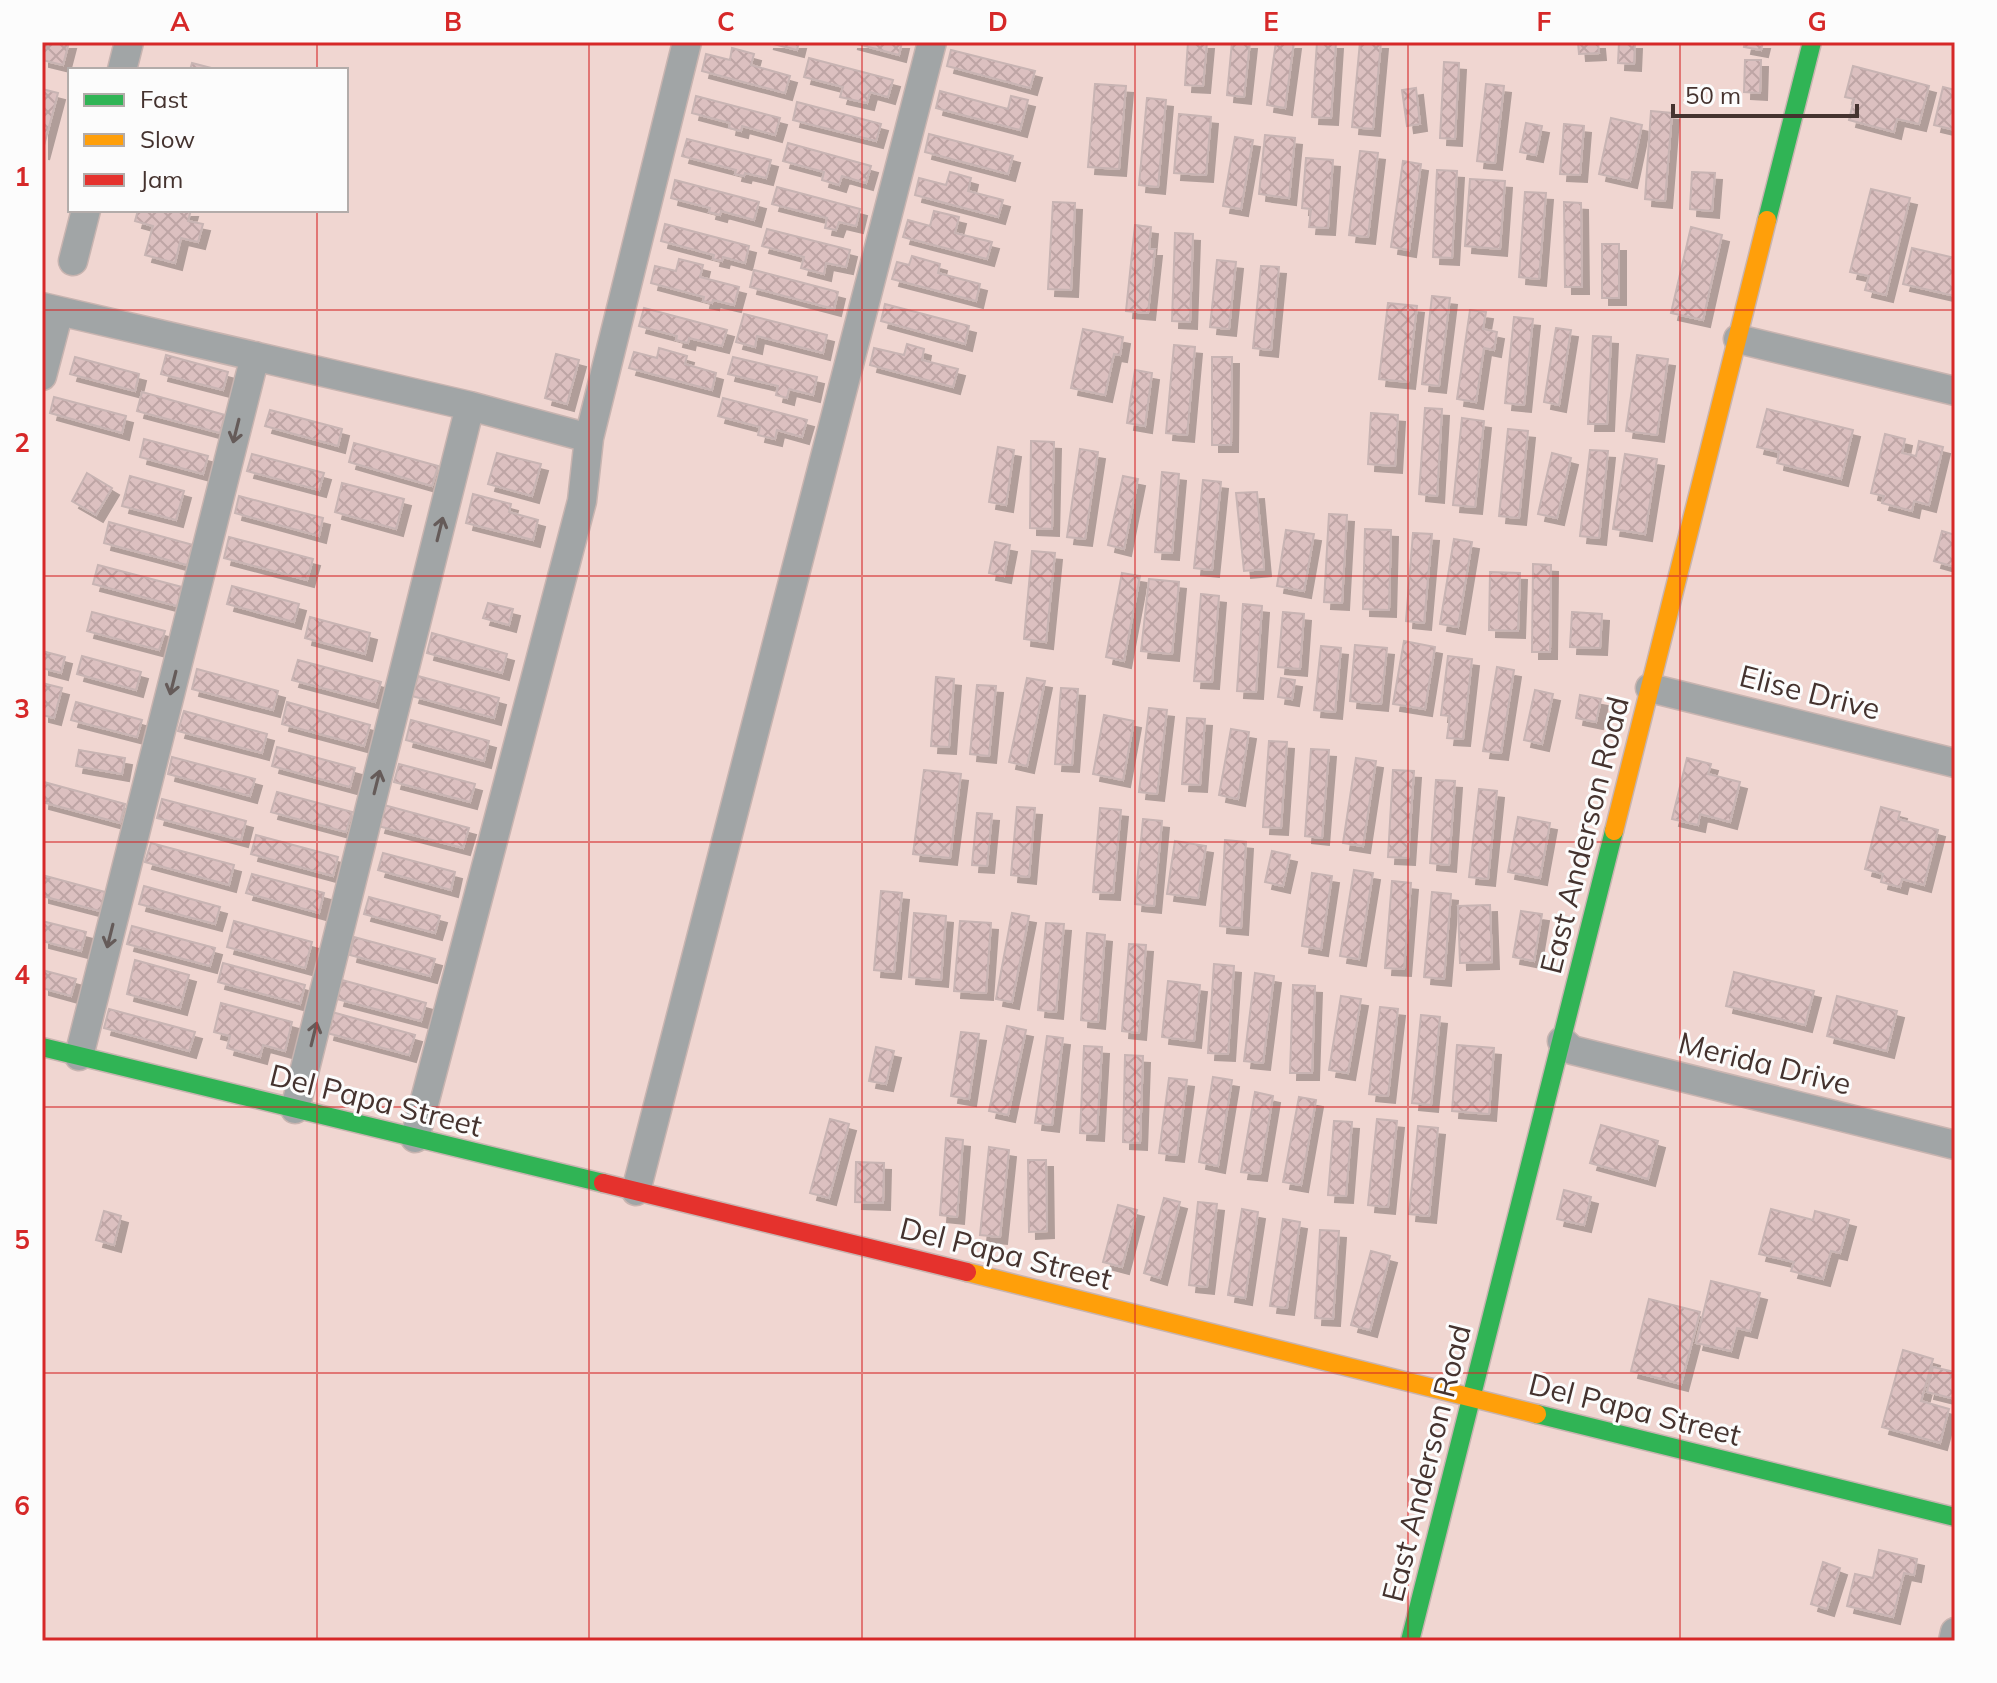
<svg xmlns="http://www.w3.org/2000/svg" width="1997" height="1683" font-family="Mulish,sans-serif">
	<defs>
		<pattern id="building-cross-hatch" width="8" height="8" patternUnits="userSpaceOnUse" patternTransform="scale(2)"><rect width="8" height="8" fill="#dcc0c0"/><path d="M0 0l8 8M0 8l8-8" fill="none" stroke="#bea5a5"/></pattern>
		<filter id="shadow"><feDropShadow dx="7" dy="7" stdDeviation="0" flood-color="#0004"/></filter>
	</defs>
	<rect width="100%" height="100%" fill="#f0d6d1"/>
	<!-- building -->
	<path fill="url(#building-cross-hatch)" stroke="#c8b4b3" stroke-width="2" filter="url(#shadow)" d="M42,42H69L63,65L42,60Z
		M766,42H799L797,50Z
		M850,42H902L899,55Z
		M1188,42H1207L1203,86L1185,85Z
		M1232,42H1250L1244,97L1227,95Z
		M1276,42H1294L1285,108L1267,105Z
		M1317,42H1336L1331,118L1312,117Z
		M1360,42H1381L1373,129L1352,127Z
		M1578,42H1598L1599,53L1579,54Z
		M1619,42H1635L1634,64L1618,63Z
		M1745,42H1763L1761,50L1744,47Z
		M732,48L754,54L751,65L790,76L785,93L702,71L706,54L730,60Z
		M951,50L1035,71L1030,88L947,66Z
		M809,58L893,80L888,97L870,92L867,103L840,97L843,87L804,77Z
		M1745,60H1761L1760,93L1744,92Z
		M1444,62L1459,63L1455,139L1440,138Z
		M192,63L219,70H190Z
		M1853,66L1929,86L1919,124L1897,119L1894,132L1849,120L1854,99L1845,97Z
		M1095,84L1126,86L1119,169L1088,167Z
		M1486,84L1504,86L1495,163L1477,161Z
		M1943,87L1955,90V130L1934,125Z
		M1416,88L1420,124L1407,126L1402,90Z
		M42,89L58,93L42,153Z
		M940,91L1008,109L1011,96L1028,100L1020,130L936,108Z
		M696,96L780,118L775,135L742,126L741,131L729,128L730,123L692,113Z
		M1147,98L1166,100L1158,187L1139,185Z
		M797,102L881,124L876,141L793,120Z
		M1651,111L1672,113L1665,201L1645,199Z
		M1179,114L1211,117L1206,175L1174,173Z
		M1611,118L1642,125L1630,181L1599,174Z
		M1526,123L1542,126L1536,155L1520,152Z
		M1564,124L1584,126L1580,175L1560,174Z
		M929,134L1013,156L1008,174L925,152Z
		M1265,135L1295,138L1289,198L1259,194Z
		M1235,137L1253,140L1241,209L1223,206Z
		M687,139L771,160L766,178L745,173L744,176L735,174L736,170L682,156Z
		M788,143L871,166L866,183L842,176L839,185L822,180L824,172L783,161Z
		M1360,151L1378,153L1368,237L1349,235Z
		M1306,158L1333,160L1328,228L1309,227L1311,209L1302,208Z
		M1403,161L1421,164L1409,250L1391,247Z
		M1437,170L1457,171L1452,258L1433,257Z
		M950,172L971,178L968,191L1003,200L998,217L915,195L919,178L946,185Z
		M1692,172L1715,173L1712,211L1690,209Z
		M1470,179L1505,181L1500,249L1465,246Z
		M675,180L759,202L754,220L721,211L720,215L709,212L710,208L671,198Z
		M777,187L860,209L856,226L839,222L836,230L825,228L827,218L772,204Z
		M1871,189L1910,198L1886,295L1865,290L1869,276L1850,272Z
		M1525,192L1546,193L1539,279L1519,277Z
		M1053,202L1075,203L1071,290L1048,289Z
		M1564,202L1581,203L1582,287H1565Z
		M138,210H191L188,221L203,224L198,242L181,238L175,263L145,255L153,226L135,221Z
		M934,211L959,217L955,233L992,242L987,259L903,237L908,220L930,226Z
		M665,224L749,246L745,263L723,257L722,261L713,259L714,255L661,241Z
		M1135,225L1151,227L1149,249H1155L1148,313L1126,311Z
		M1691,227L1722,235L1703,320L1671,313Z
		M767,229L850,250L846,267L826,263L824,274L801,268L804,257L762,246Z
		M1175,233L1193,234L1190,322L1172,321Z
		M1602,244H1619V298H1602Z
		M1912,248L1955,258V296L1903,284Z
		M912,256L940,264L938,273L980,284L976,301L892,279L897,262L909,265Z
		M679,259L703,265L700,277L739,287L734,305L713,300L712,303L703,301L704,297L651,283L655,266L676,271Z
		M1217,260L1236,262L1229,329L1210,327Z
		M1261,266L1279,267L1271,350L1253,348Z
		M754,270L838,292L834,309L750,287Z
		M1432,296L1450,298L1439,386L1422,384Z
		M1388,303L1417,306L1408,382L1379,379Z
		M885,304L969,326L965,344L881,321Z
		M644,308L727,330L722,346L689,338L688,343L676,340L677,336L639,326Z
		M1470,310L1486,312L1483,329L1497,332L1494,350L1484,348L1476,402L1457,399Z
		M744,314L827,335L823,353L757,336L755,347L736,342Z
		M1514,317L1533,319L1524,405L1505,403Z
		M1556,328L1571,330L1559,405L1544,402Z
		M1083,329L1123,337L1120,355L1114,354L1105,395L1071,388Z
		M1593,336L1611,337L1607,424H1588Z
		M907,344L924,349L922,360L958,369L953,387L870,365L874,348L904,355Z
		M1174,345L1195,347L1187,435L1166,433Z
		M659,348L687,356L685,364L716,373L712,390L629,368L634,352L657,358Z
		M556,354L579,360L567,404L545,398Z
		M166,355L228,372L223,390L161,374Z
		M1637,355L1668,359L1657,435L1626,431Z
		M75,357L139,374L135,391L70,374Z
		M733,357L817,377L813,395L789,389L787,398L776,395L778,386L728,374Z
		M1212,357H1232L1231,445H1212Z
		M1135,370L1152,373L1145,426L1127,423Z
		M142,392L225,415L220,433L137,411Z
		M54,397L126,416L122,433L50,413Z
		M723,398L807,420L802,437L777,430L775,439L758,435L760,427L718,416Z
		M1425,408L1442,409L1437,496L1419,494Z
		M1767,409L1853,430L1841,479L1777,463L1779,452L1757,447Z
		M270,410L342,429L338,446L265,426Z
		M1371,413L1398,415L1395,466L1368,464Z
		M1462,418L1484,421L1475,507L1453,505Z
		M1508,429L1528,431L1519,518L1499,516Z
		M1885,434L1905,439L1902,453L1916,456L1919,441L1943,447L1929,505L1914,501L1912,511L1882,503L1884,496L1871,493Z
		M144,439L208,456L203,474L140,457Z
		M1031,441L1054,442L1052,529L1030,528Z
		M354,443L438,466L432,486L349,462Z
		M998,447L1014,450L1006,505L989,502Z
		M1080,449L1098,452L1085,539L1067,537Z
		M1590,450L1608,451L1599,538L1580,536Z
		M497,453L541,464L532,496L488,484Z
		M1552,453L1571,458L1557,518L1538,514Z
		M252,454L324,473L319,490L247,471Z
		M1625,454L1657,459L1645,534L1613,529Z
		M1162,472L1179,474L1172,553L1155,552Z
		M87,473L112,488L96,515L72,501Z
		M130,476L184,491L176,520L122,506Z
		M1123,476L1138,479L1124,549L1108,545Z
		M1203,480L1221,482L1212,570L1194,568Z
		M342,483L404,499L396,529L335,512Z
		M1257,492L1264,569L1244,571L1236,493Z
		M473,494L511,504L509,512L538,520L533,540L466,523Z
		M239,496L323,518L319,536L235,513Z
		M1329,514L1347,515L1342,603L1324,602Z
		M109,522L193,545L187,565L104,543Z
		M1365,529L1391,530L1389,610L1363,609Z
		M1286,530L1314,534L1304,591L1277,586Z
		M1942,531L1955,535V567L1934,561Z
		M1413,533L1432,534L1424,623L1406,621Z
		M229,537L313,559L307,580L224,558Z
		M1454,539L1472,542L1458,627L1440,624Z
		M995,542L1010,545L1004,576L989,573Z
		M1032,551L1055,553L1046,642L1024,639Z
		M1533,564L1551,565L1550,652H1532Z
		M98,565L182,587L177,606L93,584Z
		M1490,572L1520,573L1518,631L1489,630Z
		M1122,573L1140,576L1124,661L1106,657Z
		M1149,579L1179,582L1172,654L1141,651Z
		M232,586L299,604L294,622L227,604Z
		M1201,594L1219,596L1212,682L1194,681Z
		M488,603L513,609L509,625L483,618Z
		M1243,604L1262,606L1256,692L1237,691Z
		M92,612L165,631L159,650L87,631Z
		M1283,612L1304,614L1300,669L1278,667Z
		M1572,612L1602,614L1600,648L1570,647Z
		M310,617L370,633L365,654L305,638Z
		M432,633L507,654L502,673L427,653Z
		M1404,641L1435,647L1425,709L1393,704Z
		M1355,645L1387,648L1381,704L1350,701Z
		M1321,646L1341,648L1335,712L1314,710Z
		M42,651L65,657L61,673L42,668Z
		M82,656L141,672L136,690L77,674Z
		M1448,656L1472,659L1463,739L1447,738L1450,716L1441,715Z
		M298,660L381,682L375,702L292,680Z
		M1497,667L1514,670L1501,753L1483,751Z
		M197,669L278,691L273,710L192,689Z
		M418,676L499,698L494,718L412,696Z
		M936,677L954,679L949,747L931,746Z
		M1027,678L1045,681L1027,766L1009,762Z
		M1281,678L1295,680L1292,699L1278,697Z
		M42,683L62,688L54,718L42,715Z
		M977,685L996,686L989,756L970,754Z
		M1061,688L1078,689L1072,765L1055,764Z
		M1535,690L1553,694L1542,744L1524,740Z
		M1580,695L1601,699L1596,722L1576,718Z
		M76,702L142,720L137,737L71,720Z
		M287,702L370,725L364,746L282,724Z
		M1149,708L1167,710L1157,794L1139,792Z
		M184,711L267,734L262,753L178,731Z
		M1104,715L1134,721L1123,780L1093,774Z
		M1187,718L1205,719L1200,785L1182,784Z
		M411,720L489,741L484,761L406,740Z
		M1231,729L1249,732L1238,799L1219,795Z
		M1269,741L1287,742L1281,828L1263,827Z
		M277,747L355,768L350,787L272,766Z
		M1311,749L1329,750L1322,838L1305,836Z
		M79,750L125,758L122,774L76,766Z
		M172,757L255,779L250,796L168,774Z
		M1356,758L1376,761L1363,846L1343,843Z
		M1687,758L1711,764L1708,774L1740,782L1730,822L1700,814L1698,825L1672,819Z
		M399,764L475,784L470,802L394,782Z
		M924,770L961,774L950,858L913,854Z
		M1393,770L1414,771L1408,858L1388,857Z
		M1436,780L1455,781L1449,865L1430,863Z
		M44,782L125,804L120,823L42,802Z
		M1479,789L1497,791L1488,879L1469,877Z
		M277,792L352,812L346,832L271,812Z
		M162,799L246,821L241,840L157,818Z
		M384,805L469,828L463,848L378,826Z
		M1017,807L1035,808L1029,877L1011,875Z
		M1881,807L1900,812L1898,819L1938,830L1924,885L1902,879L1900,887L1881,882L1883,874L1865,869Z
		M1100,808L1121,810L1113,893L1093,892Z
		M977,813L992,814L987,866L972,865Z
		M1518,817L1550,823L1540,878L1508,872Z
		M1143,819L1162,821L1154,906L1135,904Z
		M256,835L338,857L333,876L251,854Z
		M1225,840L1246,842L1241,928L1220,926Z
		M1175,841L1206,846L1198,898L1167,894Z
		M151,843L234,865L229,885L145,862Z
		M1272,851L1290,855L1283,886L1265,882Z
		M383,853L455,872L451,890L378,870Z
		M1354,870L1373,873L1359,959L1340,956Z
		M1312,873L1332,876L1321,949L1302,946Z
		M252,874L324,893L319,913L246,893Z
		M42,875L105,892L100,911L42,896Z
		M1392,881L1411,883L1404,969L1385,968Z
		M144,886L220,907L215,924L139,904Z
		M881,891L902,893L894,972L874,970Z
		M1432,892L1451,894L1444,979L1424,977Z
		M369,897L440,916L435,933L364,914Z
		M1490,905L1492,962L1460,963L1458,906Z
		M1521,911L1542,914L1534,961L1513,957Z
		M914,913L946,916L941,980L909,977Z
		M1012,913L1029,916L1012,1002L996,999Z
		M42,921L86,932L81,951L42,941Z
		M234,921L312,942L305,968L227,947Z
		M960,921L991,923L986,993L954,991Z
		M1046,923L1064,924L1056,1012L1038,1010Z
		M132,926L215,948L210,966L127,944Z
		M1087,933L1105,935L1098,1022L1081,1020Z
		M354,937L435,959L430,976L350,955Z
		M1129,944L1146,945L1139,1033L1122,1031Z
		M135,960L189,975L180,1008L127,994Z
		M223,963L305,985L300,1004L218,982Z
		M1214,964L1234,966L1228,1054L1208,1053Z
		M42,970L76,979L71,996L42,988Z
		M1734,972L1814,991L1805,1025L1726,1006Z
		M1255,973L1274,976L1263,1063L1244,1061Z
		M342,980L426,1003L421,1021L337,999Z
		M1168,981L1200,985L1194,1041L1162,1037Z
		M1293,985L1315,986L1312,1073H1290Z
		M1341,996L1361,999L1348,1073L1329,1070Z
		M1837,996L1897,1011L1887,1051L1827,1036Z
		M221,1003L292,1022L285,1051L263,1045L260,1057L227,1048L230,1036L214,1032Z
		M1380,1007L1398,1009L1388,1096L1369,1094Z
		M109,1009L195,1032L189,1051L104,1028Z
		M332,1012L415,1035L409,1055L327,1033Z
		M1421,1015L1440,1017L1431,1105L1412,1103Z
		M1007,1026L1026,1030L1008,1115L989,1111Z
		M961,1032L979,1034L969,1099L951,1096Z
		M1047,1036L1063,1038L1052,1125L1035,1123Z
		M1457,1045L1494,1048L1489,1114L1452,1111Z
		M1084,1046L1102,1047L1097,1134L1080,1133Z
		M876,1047L894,1051L886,1084L869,1081Z
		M1125,1055L1143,1056L1140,1143L1123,1142Z
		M1213,1077L1232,1080L1218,1166L1199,1162Z
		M1169,1078L1187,1080L1177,1155L1159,1153Z
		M1255,1092L1273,1096L1260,1174L1241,1172Z
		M1299,1097L1316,1100L1301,1185L1283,1182Z
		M830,1119L849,1124L829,1198L810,1193Z
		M1377,1119L1397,1121L1388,1207L1368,1205Z
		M1334,1121L1352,1122L1346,1196L1328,1195Z
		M1601,1125L1658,1141L1648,1179L1590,1163Z
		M1418,1126L1438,1128L1429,1216L1409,1214Z
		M946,1138L963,1140L957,1217L940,1215Z
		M989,1147L1009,1150L1000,1237L980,1235Z
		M1028,1160H1046L1047,1231L1029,1232Z
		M856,1162L884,1163L883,1203L855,1202Z
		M1564,1190L1591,1197L1584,1225L1557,1219Z
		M1164,1198L1180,1202L1160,1278L1144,1273Z
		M1198,1202L1217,1204L1207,1287L1189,1285Z
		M1118,1205L1137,1210L1122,1267L1103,1262Z
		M1242,1209L1258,1212L1245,1298L1228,1295Z
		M1771,1209L1813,1220L1815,1211L1849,1220L1840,1253L1831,1251L1823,1279L1791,1271L1794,1262L1759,1254Z
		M104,1211L121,1216L114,1245L96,1240Z
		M1283,1219L1300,1222L1287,1308L1270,1306Z
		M1320,1230L1339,1231L1333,1319L1315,1318Z
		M1371,1251L1390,1256L1370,1330L1351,1325Z
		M1711,1281L1760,1293L1750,1331L1737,1328L1731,1351L1696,1343Z
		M1649,1299L1700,1312L1681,1384L1631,1371Z
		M1903,1350L1933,1359L1921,1401L1949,1409L1940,1443L1882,1427Z
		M1933,1367L1955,1372V1399L1927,1392Z
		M1879,1550L1917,1559L1914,1575L1904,1573L1893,1617L1847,1606L1855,1574L1873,1578Z
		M1823,1562L1840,1568L1827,1609L1811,1604Z"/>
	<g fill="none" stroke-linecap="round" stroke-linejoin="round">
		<!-- street casing -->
		<g stroke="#c8b4b0" stroke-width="31">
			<path id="street" d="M122,70L129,42
				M73,261L86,210
				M42,307L470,406L589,438
				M1738,339L1955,391
				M42,376L59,311
				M1650,688L1955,763
				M1562,1041L1572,1050L1955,1145
				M79,1056L255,356
				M295,1109L470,406
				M415,1138L582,501L589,438L687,42
				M636,1191L932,42
				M1953,1641L1955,1632"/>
		</g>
		<!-- fast casing -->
		<g stroke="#c8b4b0" stroke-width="21">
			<path id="fast" d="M1767,220L1812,42
				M42,1047L603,1183
				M1537,1414L1955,1517
				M1410,1641L1614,831"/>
		</g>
		<!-- slow casing -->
		<g stroke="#c8b4b0" stroke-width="21">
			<path id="slow" d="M1614,831L1767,220
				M967,1272L1537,1414"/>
		</g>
		<!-- jam casing -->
		<g stroke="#c8b4b0" stroke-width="21">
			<path id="jam" d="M603,1183L967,1272"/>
		</g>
		<!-- street -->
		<use href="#street" stroke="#a1a5a6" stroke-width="28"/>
		<!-- fast -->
		<use href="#fast" stroke="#30b455" stroke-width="18"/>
		<!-- slow -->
		<use href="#slow" stroke="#ff9f0a" stroke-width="18"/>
		<!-- jam -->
		<use href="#jam" stroke="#e5322d" stroke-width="18"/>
	</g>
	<!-- one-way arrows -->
	<defs><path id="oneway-shaft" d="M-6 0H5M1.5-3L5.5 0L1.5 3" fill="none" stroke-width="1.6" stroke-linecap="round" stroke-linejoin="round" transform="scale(2)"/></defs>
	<g stroke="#655b59">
		<use href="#oneway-shaft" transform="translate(236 431) rotate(104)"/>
		<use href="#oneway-shaft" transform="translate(440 529) rotate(-76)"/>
		<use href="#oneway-shaft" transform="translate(173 683) rotate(104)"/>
		<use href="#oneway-shaft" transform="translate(377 782) rotate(-76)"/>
		<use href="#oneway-shaft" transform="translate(110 936) rotate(104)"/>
		<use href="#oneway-shaft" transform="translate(314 1034) rotate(-76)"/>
	</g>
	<!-- grid -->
	<path fill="none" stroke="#d62828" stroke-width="2" stroke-opacity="0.55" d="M317,42V70M589,42V1641M862,42V1641M1135,42V1641M1408,42V1641M1680,42V1641M317,210V1641M42,310H1955M42,576H1955M42,842H1955M42,1107H1955M42,1373H1955"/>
	<g text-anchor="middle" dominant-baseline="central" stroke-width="6" stroke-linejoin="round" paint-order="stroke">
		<!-- street labels -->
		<g font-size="30" fill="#45332f" stroke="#fcfcfc">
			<text transform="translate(1810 692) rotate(14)">Elise Drive</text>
			<text transform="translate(1584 835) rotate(-76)">East Anderson Road</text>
			<text transform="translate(1765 1063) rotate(14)">Merida Drive</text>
			<text transform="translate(376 1100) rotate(14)">Del Papa Street</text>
			<text transform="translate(1006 1253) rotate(14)">Del Papa Street</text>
			<text transform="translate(1635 1409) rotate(14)">Del Papa Street</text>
			<text transform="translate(1426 1463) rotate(-76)">East Anderson Road</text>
		</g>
	</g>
	<!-- border -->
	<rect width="1997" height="1683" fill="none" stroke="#fcfcfc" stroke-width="88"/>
	<!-- legend -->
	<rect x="68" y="68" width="280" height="144" fill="#fcfcfc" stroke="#b3acaa" stroke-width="2"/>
	<rect x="84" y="94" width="40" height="12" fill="#30b455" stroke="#b3acaa" stroke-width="2"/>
	<text x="140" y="108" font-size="24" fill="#45332f">Fast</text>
	<rect x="84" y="134" width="40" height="12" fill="#ff9f0a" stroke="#b3acaa" stroke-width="2"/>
	<text x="140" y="148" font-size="24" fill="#45332f">Slow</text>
	<rect x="84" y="174" width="40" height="12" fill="#e5322d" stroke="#b3acaa" stroke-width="2"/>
	<text x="140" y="188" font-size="24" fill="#45332f">Jam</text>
	<!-- scale -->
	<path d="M1673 104v12h184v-12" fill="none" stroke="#45332f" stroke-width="4"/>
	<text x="1685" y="104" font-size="24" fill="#45332f" stroke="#fcfcfc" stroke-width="6" paint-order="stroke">50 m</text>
	<rect x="44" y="44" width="1909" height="1595" fill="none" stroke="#d62828" stroke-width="3"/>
	<g font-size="26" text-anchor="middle" font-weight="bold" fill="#d62828">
		<text x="180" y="31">A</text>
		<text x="453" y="31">B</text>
		<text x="726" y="31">C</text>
		<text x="998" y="31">D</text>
		<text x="1271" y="31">E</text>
		<text x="1544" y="31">F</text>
		<text x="1817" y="31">G</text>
		<text x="22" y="186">1</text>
		<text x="22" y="452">2</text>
		<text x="22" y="718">3</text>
		<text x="22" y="984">4</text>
		<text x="22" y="1249">5</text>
		<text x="22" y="1515">6</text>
	</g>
</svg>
